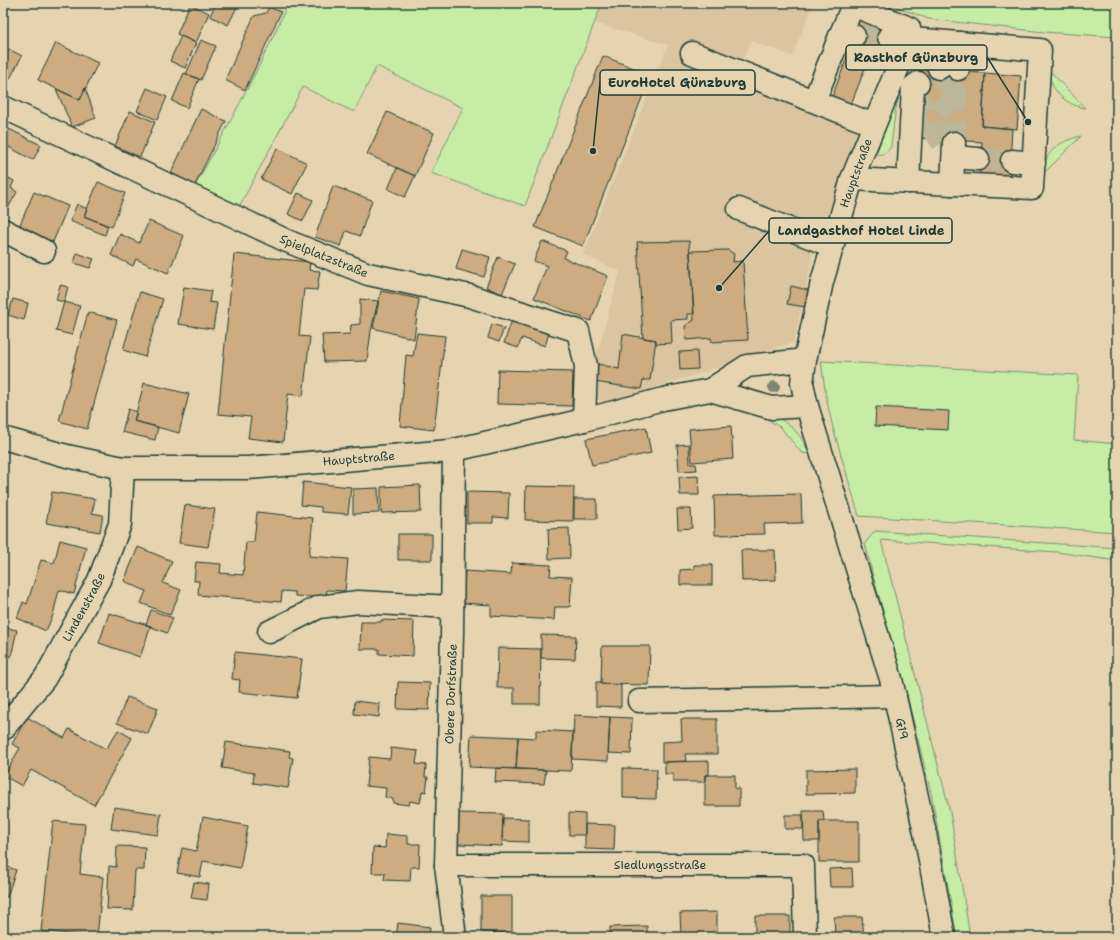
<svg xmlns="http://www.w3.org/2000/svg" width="1120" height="940" font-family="'Shantell Sans',sans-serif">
	<rect width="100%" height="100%" fill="#e6d4b1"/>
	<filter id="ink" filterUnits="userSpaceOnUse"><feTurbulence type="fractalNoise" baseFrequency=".025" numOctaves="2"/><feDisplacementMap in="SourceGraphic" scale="8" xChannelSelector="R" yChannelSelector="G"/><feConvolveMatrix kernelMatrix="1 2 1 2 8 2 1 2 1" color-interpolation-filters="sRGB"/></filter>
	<g filter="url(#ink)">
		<!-- built -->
		<path fill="#dac5a0" d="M602,3H814L792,56L751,41L738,71L679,49L861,122L813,254L794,342L692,376L604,403L593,397L596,358L620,271L583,255L668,45L595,23Z"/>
		<!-- green -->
		<path fill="#c7eca6" stroke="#73946d" d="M288,3H602L525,206L431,173L463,108L377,66L354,112L303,87L239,207L194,188C227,127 261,67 288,3Z
			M886,3H1117V37L1044,32L929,19Z
			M925,52V56C913,67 900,87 897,103C894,117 893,132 891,146C887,153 884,155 876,154L909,67L917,56Z
			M1048,69L1085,108C1064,104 1051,91 1048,69Z
			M1081,136L1044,173C1044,150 1061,141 1081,136Z
			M821,361L1078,375L1074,440L1117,444V532L859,516L833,428L826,397Z
			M772,415C788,422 803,435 808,452L806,454L801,452L780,427L764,417Z
			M875,531L1117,548V561L1057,552L881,540L950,812L970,937H957L932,797L908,699L872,572L865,543Z"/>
		<!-- building -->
		<path fill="#ccac80" stroke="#1f3d34" d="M216,3H239L228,25L210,16Z
			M190,4L209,13L196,43L177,34Z
			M269,7L281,12L245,90L225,80L254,16L266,13Z
			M861,16L879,23L878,29H889L888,46L855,44V31Z
			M181,36L196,43L185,68L170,61Z
			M201,40L216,46L201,80L186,74Z
			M56,43L98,63L80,100L38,80Z
			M852,44L874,45L850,107L831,100Z
			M3,46L22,56L7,84L3,82Z
			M603,56L651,75L583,246L535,227Z
			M920,70L985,73L982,126L1012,129L1009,182L979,181L982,142L916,138Z
			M184,73L199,79L187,108L172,101Z
			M985,73L1021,76L1017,129L982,126Z
			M85,88L96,118L72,127L56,89L80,100Z
			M147,88L167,97L157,120L137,111Z
			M201,109L226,121L195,185L171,173Z
			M130,111L155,122L140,157L115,146Z
			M387,112L434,133L415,176L367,154Z
			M7,128L41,145L33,160L3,144V136Z
			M277,148L307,163L292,194L261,179Z
			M397,168L415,176L405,197L388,189Z
			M3,175L14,181L11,188L17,192L3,217Z
			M98,182L125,193L112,227L84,216Z
			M333,186L372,200L360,236L346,231L341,246L315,237Z
			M34,192L68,206L53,242L19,227Z
			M298,193L313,200L303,221L288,214Z
			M77,204L87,209L84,216L108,226L105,235L70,221Z
			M149,221L184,236L168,273L136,259L133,266L111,255L120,234L139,243Z
			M542,241L567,251L564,258L608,276L591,321L534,298L547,266L534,261Z
			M689,241L694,314H688V319L671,320L672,343L656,344V340L643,338L637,242Z
			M462,249L490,257L484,277L456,269Z
			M728,250L734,254L733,262L743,261L748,340L712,342L711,338L686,340L685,326L694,320L690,251Z
			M77,253L94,259L90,268L74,263Z
			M234,254L310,262L309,270L320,271L317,290L304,289L299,336L310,337L303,396L288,394L283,442L248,438L251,417L218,414Z
			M498,257L515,264L502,294L486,287Z
			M60,285L68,287L64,302L56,300Z
			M791,286L808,290L805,307L787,304Z
			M184,287L211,291L209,302L217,303L213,329L178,324Z
			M381,291L419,299L414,339L373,328Z
			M140,292L163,299L145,357L123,350Z
			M13,299L28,303L24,320L8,315Z
			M360,299L378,301L371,331L367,361L324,362L322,335L350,334L351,325L360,324Z
			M64,302L80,306L72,335L56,331Z
			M88,312L117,320L87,429L59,421Z
			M513,317L550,330L545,346L522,338L518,348L504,343Z
			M492,324L504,328L499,342L488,338Z
			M417,333L445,336L434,430L400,426L406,355L413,356Z
			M623,334L656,340L650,380H643L641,389L594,382L598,364L619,369Z
			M697,351L698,369L680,370L679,352Z
			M498,370L573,372L572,406L497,404Z
			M144,383L189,394L179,433L134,421Z
			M876,407L949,411L948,430L875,426Z
			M128,409L137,412L134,421L158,427L155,440L122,432Z
			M731,426L733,459L692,462L689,429Z
			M646,427L651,453L592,465L586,439Z
			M689,444L690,464H696L697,470L679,471L677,445Z
			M698,476L699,495H680L679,477Z
			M303,482L351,487L348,514L321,512V507L301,505Z
			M420,485L421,512L381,513V487Z
			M526,486L574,487L573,521L525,520Z
			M378,488L379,513L353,514V489Z
			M52,492L95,499L92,513L103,515L100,532L46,523Z
			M467,492L509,493L508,518L493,517V523H467Z
			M801,494L802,523L764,524L765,534L715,535L714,496Z
			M574,499H597V519H574Z
			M185,505L215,509L208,547L179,543Z
			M677,509H691L692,528L678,529Z
			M257,512L313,518L309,556L348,559L345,591L327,590L326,598L295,596V592L282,591L281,602L198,595L199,581H194L196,562L221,564L220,573L243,575L246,542H254Z
			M569,528L570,558L549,559L548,529Z
			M398,534H432V560H398Z
			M60,540L86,547L74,594L59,590L53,615L46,631L17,618L23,602L27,604L41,560L54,563Z
			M138,547L172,561L163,583L181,590L170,615L141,603L146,591L124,581Z
			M741,550H775L776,580L742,581Z
			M512,563L551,565L550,576L572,577L570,607H555L554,620L491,616V605L463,603L465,571L511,574Z
			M694,565H712V585H680V570L694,569Z
			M151,610L173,618L167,633L146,625Z
			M109,613L151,626L140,657L99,643Z
			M381,620L414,621L413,656L379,654V649H360L361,622H381Z
			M3,627L17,630L11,657L3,655Z
			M541,635L576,636L575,659L541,658Z
			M602,646H650L649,685L601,684Z
			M498,648L541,649L540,704H514V688H497Z
			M235,652L302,659L297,698L239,692L240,680L232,679Z
			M398,682L430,683L429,710L397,709Z
			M596,682H601V684L621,685V707L596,706Z
			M127,697L158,708L148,734L117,723Z
			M355,701L380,704L379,717L354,714Z
			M574,715L610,717L608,761L572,759Z
			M27,717L64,738L69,729L106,749L118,730L132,738L94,805L31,770L22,786L4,776L20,748L12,744Z
			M610,717L632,718L631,754L608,753Z
			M681,719H717V754H685L686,761L662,762V742L682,741Z
			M536,730L573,732L571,771L516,769L518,737L536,738Z
			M471,735L518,737L516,769L469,767Z
			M226,742L290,751L289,757L293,758L288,788L253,783L254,773L222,768Z
			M391,748L418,751L416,764L426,765L425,777H428L426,792L422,791L420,803L410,801L409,805L393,803V799L385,797L386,788L366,786L369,757L390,759Z
			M709,761V775H705V782H673V774H665V762Z
			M496,768L546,770L544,784L495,782Z
			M623,768L657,769L656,799L623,798Z
			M855,769V793L806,794V770Z
			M705,775H735V789L739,788V806H705Z
			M114,807L161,814L158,835L111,829Z
			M803,811H823L824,821H819V841H804Z
			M459,813L503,814L502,846L458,844Z
			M569,813L585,814V835H569Z
			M785,815H803V829H785Z
			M203,817L248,826L240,868L203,861L200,877L177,873L182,848L196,851Z
			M503,818L529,819V842L502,841Z
			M53,821L85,824L80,874L103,877L97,937L41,931Z
			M819,821H859V862H819Z
			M585,824L615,825L614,850L585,849Z
			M386,834L408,836V844H420L419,867H411L410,881L384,880L385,873H372L373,847L385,848Z
			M117,846L145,847L144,870H135L133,910L107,909L109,866L116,867Z
			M3,865L16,870L7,897L3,896Z
			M852,868L853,887H830L829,869Z
			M194,882L209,884L207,900L191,898Z
			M481,896H512V933L481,932Z
			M717,912V937H681L680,913Z
			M755,916H790V937H755Z
			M834,917H862L864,937H830L835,935Z
			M398,923L430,927L429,937H396Z
			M647,926V937H610V927Z
			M3,932L15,937H3Z
			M325,934L342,936V937H324Z"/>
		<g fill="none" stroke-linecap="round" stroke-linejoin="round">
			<!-- minor-tunnel -->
			<path stroke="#beb698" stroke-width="22" stroke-dasharray="22 11" stroke-linecap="butt" d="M855,36L889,37
				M912,109L957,76
				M911,131L956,98
				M927,140L955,121
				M954,143L958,69
				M978,159L1012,161"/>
			<!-- minor casing -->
			<g stroke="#1f3d34" stroke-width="25">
				<g id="minor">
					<path id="s1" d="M840,36L853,5L909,28L910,38L852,179L822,282L805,360L802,383L807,406L891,679L925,833L944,937"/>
					<path d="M692,53L874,125"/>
					<path d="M939,68L959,54"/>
					<path d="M958,69L959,43"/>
					<path d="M814,101L840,36H854"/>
					<path id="s2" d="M3,107L287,241L368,274L470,296L578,331L586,366L584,420"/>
					<path d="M954,157L978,159"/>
					<path d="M1012,161L1034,163"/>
					<path d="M852,179L1032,188L1040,50L889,37"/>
					<path d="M908,182L913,87L918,83"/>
					<path d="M952,184L954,143"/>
					<path d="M739,209L832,246"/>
					<path d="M3,230L44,251"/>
					<path d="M710,390L772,408L807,406"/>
					<path id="s3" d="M3,438L67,456L123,468H248L450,451L584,420L663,399L710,390L747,366L805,360"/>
					<path d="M454,451L452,634L446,865L455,937"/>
					<path d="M269,632L319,607L358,602L452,607"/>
					<path d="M639,701L895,696"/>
					<path id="s4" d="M3,729L45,678L99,580L120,524L123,468"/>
					<path id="s5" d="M446,865H803L805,937"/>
				</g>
			</g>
			<!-- minor -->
			<use href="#minor" stroke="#e6d4b1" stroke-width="22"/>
		</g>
		<!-- trees -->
		<circle fill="#7d8670" cx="774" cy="387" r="6"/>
	</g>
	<g text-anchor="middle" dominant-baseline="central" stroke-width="4" stroke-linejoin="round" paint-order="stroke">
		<!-- street labels -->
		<g font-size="12" fill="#1f3d34" stroke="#e6d4b1">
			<text transform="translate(856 173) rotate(-70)">Hauptstraße</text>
			<text stroke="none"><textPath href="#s2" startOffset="354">Spielplatzstraße</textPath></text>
			<text stroke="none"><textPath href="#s3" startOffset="360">Hauptstraße</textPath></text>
			<text stroke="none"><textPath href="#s4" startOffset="147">Lindenstraße</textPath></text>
			<text transform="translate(451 694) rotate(-88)">Obere Dorfstraße</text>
			<text stroke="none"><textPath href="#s1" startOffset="827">G19</textPath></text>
			<text stroke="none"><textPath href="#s5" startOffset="214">Siedlungsstraße</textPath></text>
		</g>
	</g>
	<!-- callouts -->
	<path fill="none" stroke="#1f3d34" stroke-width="1.5" d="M1028 122L987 57M593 151L600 82M719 288L769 231"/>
	<g fill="#1f3d34" stroke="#e6d4b1" stroke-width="1.5">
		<circle cx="1028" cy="122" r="4"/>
		<circle cx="593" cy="151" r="4"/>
		<circle cx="719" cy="288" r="4"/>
	</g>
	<g fill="#e6d4b1" stroke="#1f3d34" stroke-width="1.5">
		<rect x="846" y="45" width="141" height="25" rx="4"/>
		<rect x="600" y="70" width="155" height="25" rx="4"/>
		<rect x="769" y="218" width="183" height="25" rx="4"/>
	</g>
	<g font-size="13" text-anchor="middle" font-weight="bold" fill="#1f3d34">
		<text x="916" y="62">Rasthof Günzburg</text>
		<text x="677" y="87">EuroHotel Günzburg</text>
		<text x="861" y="235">Landgasthof Hotel Linde</text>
	</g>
	<!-- margin -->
	<rect width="1120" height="940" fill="none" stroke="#e6d4b1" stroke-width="16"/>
	<rect x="8" y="8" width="1104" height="924" fill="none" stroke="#1f3d34" stroke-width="1.5" filter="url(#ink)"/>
</svg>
